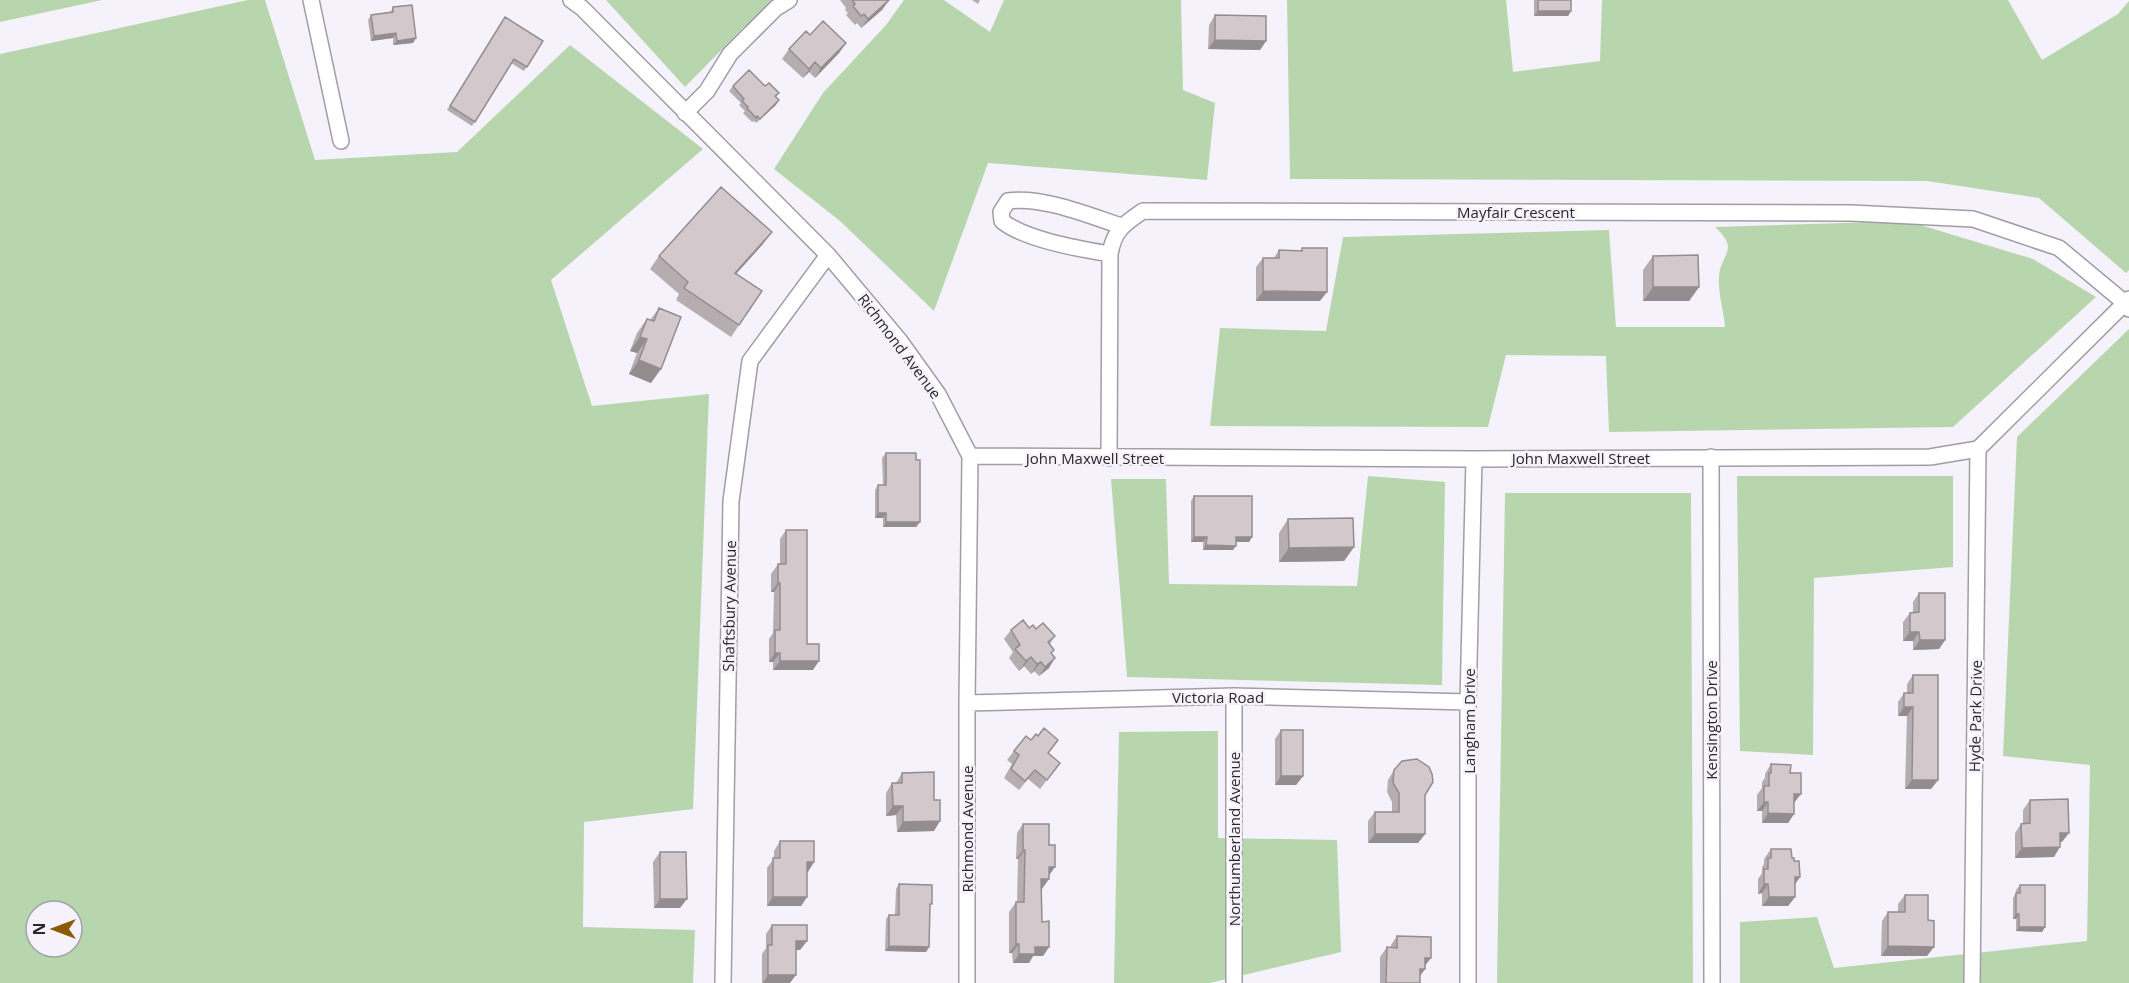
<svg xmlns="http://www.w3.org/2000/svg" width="2129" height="983" font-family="'Open Sans',sans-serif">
	<rect width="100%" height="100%" fill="#f6f2fb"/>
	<!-- green -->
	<path fill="#b8d6ae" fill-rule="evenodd" d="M0,0H102L0,22Z
		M248,0H265L315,160L457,152L570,45L703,149L551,280L592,406L709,394L693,809L584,822L583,927L695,930L693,983H0V54ZM36,911H72V947H36Z
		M606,0H776L743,28L685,87Z
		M904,0H944L990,32L1004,0H1181L1183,90L1215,103L1207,180L988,163L934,311L840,221L774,169L823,93L886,25Z
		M1287,0H1506L1513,72L1600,61L1602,0H2008L2042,60L2118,14L2129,1V270L2126,273L2039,198L1927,181L1290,179Z
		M1907,221L2033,259L2096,297L1953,427L1609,432L1606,356L1506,355L1488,427L1210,426L1220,328L1326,331L1343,237L1609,230L1616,327H1725C1724,311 1718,294 1719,278C1720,253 1741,251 1715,227Z
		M2129,329V983H1740V922L1817,917L1834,968L2087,941L2090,765L2003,756L2017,437Z
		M1368,476L1445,482L1442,685L1127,677L1111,479H1166L1169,584L1357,586Z
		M1737,476H1953V567L1814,578L1813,755L1740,751Z
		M1505,493H1691L1693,983H1497Z
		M1218,731V838L1337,840L1341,952L1210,983H1114L1119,732Z"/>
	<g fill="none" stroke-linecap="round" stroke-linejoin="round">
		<!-- street casing -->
		<g stroke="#a19da6" stroke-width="18">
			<path id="street" d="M311,0L341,141
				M571,0L582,8L828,255L900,341L938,394L970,456L967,703V983
				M685,113L707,91L730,54L776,8L789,0
				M1110,254C1081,249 1025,240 1002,221L1001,212L1008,201C1042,196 1088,215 1121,226
				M970,456L1474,459L1930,457L1978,449L2129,299
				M1711,457L1712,983
				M1109,458L1110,254C1114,230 1124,224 1143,211L1851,213L1973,219L2059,248L2125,303L2129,309
				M967,703L1234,696L1468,702
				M723,983L731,501L750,361L828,255
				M1234,983V696
				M1468,983V702L1474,459
				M1972,983L1978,449"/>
		</g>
		<!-- street -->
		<use href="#street" stroke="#fff" stroke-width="15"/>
	</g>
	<!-- wall -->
	<path fill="#b5adaf" d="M840,0H889L882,10L861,28L857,23L855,25L846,15L848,13L845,10L846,8Z
		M972,0H980L978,4Z
		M1534,0H1571V11L1568,16H1534Z
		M393,7L416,38L413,43L393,45V38L371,41L368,20L371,15L390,13Z
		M1215,15L1266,41L1260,50L1208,49L1209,25Z
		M502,21L543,41L524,71L511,63L472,126L447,110Z
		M810,35L846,43L839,53L815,78L809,72L803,78L782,59L789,49Z
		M733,86H765L779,93L776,97V105L756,123L754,121L752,122L743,113L745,111L739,105L741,103L729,91Z
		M763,244L736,274L762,291L731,337L676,300L679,294L650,269L659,256Z
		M1302,248L1320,301H1256V267L1263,258H1274L1279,250L1300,251Z
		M1653,256L1699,287L1689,301H1643V270Z
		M659,308L651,383L629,374L637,353L630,351L637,333L647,319L650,320Z
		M886,453L920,522L916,527H883V518H875V490L878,485H883L882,458Z
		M1194,496L1252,537L1249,542H1236L1233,550H1203V542H1191V501Z
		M1288,519L1354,547L1344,561L1279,562V533Z
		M786,530L807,644L813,670H773V662H769V639L773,633L774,592H771V574L778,564H780V539Z
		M1919,593L1945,640L1939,649L1913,650V641H1903V622L1910,613H1913V602Z
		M1029,628L1036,629L1055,636L1050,644L1052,654L1049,668L1039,676L1034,671L1031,674L1024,666L1019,671L1009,658L1013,652L1004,639L1011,630Z
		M1913,675L1938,780L1931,789H1905L1907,716H1898V702L1904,693H1907V684Z
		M1281,730L1303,776L1296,785H1275V739Z
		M1014,751L1049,753L1060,763L1040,789L1028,779L1019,790L1004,778L1012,764L1007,760Z
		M1771,764L1790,773L1794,803V814L1788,823H1762V811H1757V795L1762,788V782L1765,778V774Z
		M1394,770L1425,795V834L1418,843H1368V821L1375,812H1392V802L1387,792L1388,780Z
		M902,773L934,831L897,832L896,815L886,816V793L892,783H896Z
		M2030,800L2062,842H2060L2054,857L2015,858V833L2021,824L2023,823V810Z
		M1023,824L1049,877L1041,889L1042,922L1049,947L1043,956H1033L1029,963H1013L1012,953H1009V912L1016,902H1017L1018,859H1016L1017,833Z
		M780,841L814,862L807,872V897L801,906H767V868L774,858V851Z
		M1771,849L1792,858L1794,861L1800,877L1795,884V897L1788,906H1762V893L1758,894V879L1762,873V867L1764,864V859Z
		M660,852L680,908H654L653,862Z
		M899,884L930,908L929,947L926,952L885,951L886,919L889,915H895L896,889Z
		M2020,885L2045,927L2042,932L2016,931V919H2013V898L2016,893V890Z
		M1905,895L1927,956H1881L1882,921L1888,912H1898V904Z
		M772,925L807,941L800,950H796L790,983H762V954L766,948V934Z
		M1397,936L1425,966V969L1420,976V983H1380V957L1387,947H1391V945Z"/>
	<!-- shaded-wall -->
	<path fill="#948d8f" d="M889,0L882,10L861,28L868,19Z
		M1538,11H1571L1568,16H1534Z
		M396,33L393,38L371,41L374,36Z
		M416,38L413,43L393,45L397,41Z
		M1215,40L1266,41L1260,50L1208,49Z
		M846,43L839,53L815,78L821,68Z
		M815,62L809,72L803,78L809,69Z
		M779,100L776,105L756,123Z
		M772,232L763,244L726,285L735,273Z
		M1653,287H1699L1689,301H1643Z
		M1263,291L1327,292L1320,301H1256Z
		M640,337L647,339L637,353L630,351Z
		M639,360L661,369L651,383L629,374Z
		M878,513H886L883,518H875Z
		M886,522H920L916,527H883Z
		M1194,537H1207L1203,542H1191Z
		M1236,537H1252L1249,542H1233Z
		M1206,545L1236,546L1233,550H1203Z
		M1354,547L1344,561L1279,562L1289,548Z
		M778,583H780L774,592H771Z
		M1910,632H1919L1913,641H1903Z
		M1920,640H1945L1939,649L1913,650Z
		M775,653H780L773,662H769Z
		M1031,657L1024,666L1019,671L1026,661Z
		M1055,658L1049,668L1039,676L1045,667Z
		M780,661H819L813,670H773Z
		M1041,662L1034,671L1031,674L1037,664Z
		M1904,707H1913L1907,716H1898Z
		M1281,776H1303L1296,785H1275Z
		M1912,780H1938L1931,789H1905Z
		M1794,794H1801L1794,803Z
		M1764,802H1768L1762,811H1757Z
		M893,806H903L896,815L886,816Z
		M1768,813L1794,814L1788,823H1762Z
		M940,821L934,831L897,832L903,822Z
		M2060,833H2069L2062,842H2053Z
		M1375,834H1425L1418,843H1368Z
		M2060,847L2054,857L2015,858L2022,848Z
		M1023,850H1025L1018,859H1016Z
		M807,862H814L808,872H801Z
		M1049,867H1055L1048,877Z
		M1795,877H1800L1793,887Z
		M1041,879H1049L1042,889H1035Z
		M1764,884H1768L1762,893L1758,894Z
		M773,897H807L801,906H767Z
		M1769,897H1795L1788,906H1762Z
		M660,899H687L680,908H654Z
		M2016,914H2019L2016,919H2013Z
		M2019,927H2045L2042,932L2016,931Z
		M796,941H807L800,950H789Z
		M1016,944H1019L1012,953H1009Z
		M889,946L929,947L926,952L885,951Z
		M1888,946L1934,947L1927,956H1881Z
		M1035,947H1049L1043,956H1033L1029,963H1013L1019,954Z
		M1425,958H1431L1424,967Z
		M1420,969H1425L1418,978Z
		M768,975H796L790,983H763Z"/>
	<!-- building -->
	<path fill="#d3c9cc" stroke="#948d8f" stroke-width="1.5" d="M852,0H889L868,19L864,14L861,16L853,6L855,4Z
		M1538,0H1571V11H1538Z
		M412,5L416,38L397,41L396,33L374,36L371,15L393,12V7Z
		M1215,15L1266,16V41L1215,40Z
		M505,17L543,41L527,67L514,59L475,122L450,106Z
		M823,21L846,43L821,68L815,62L809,69L789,49L806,31L810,35Z
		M749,70L765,86L769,83L779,93L775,96L779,100L760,119L757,116L756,118L747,108L748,107L742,101L744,99L733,86Z
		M721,187L772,232L735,273L762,291L739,325L684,288L688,282L659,256Z
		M1302,248H1327V292L1263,291V258H1279V250L1302,251Z
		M1698,255L1699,287H1653V256Z
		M659,308L681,317L661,369L639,360L647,339L640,337L647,319L654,321Z
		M886,453H916V460H920V522H886V513H878V485H886Z
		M1194,496H1252V537H1236V546L1206,545L1207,537H1194Z
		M1353,518L1354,547L1289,548L1288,519Z
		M786,530H807V644H819V661H780V653H775V630H780V583H778V564H786Z
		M1919,593H1945V640H1920L1919,632H1910V613L1919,612Z
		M1023,620L1029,628L1033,625L1036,629L1043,623L1055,636L1048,642L1054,650L1051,653L1055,658L1045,667L1041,662L1037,664L1031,657L1026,661L1015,649L1020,645L1011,630Z
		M1913,675H1938V780H1912L1913,707H1904V693H1913Z
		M1044,728L1058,740L1048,753L1060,763L1047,780L1035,770L1025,781L1011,769L1019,755L1014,751L1026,736L1031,740L1036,734L1038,736Z
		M1281,730H1303V776H1281Z
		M1417,759L1429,767L1432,774L1433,782L1425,795V834H1375V812H1399V793L1393,783L1394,770L1402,761Z
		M1771,764L1791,765L1790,773H1801V794H1794V814L1768,813V802H1764V786H1769V773H1771Z
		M934,772V800H940V821L903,822V806H893L892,783H902V773Z
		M2068,799L2069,833H2060V847L2022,848L2021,824L2030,823V800Z
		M1023,824H1049V845H1055V867H1049V879H1041L1042,922L1049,921V947H1035V954H1019V944H1016V902H1024L1025,850H1023Z
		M780,841H814V862H807V897H773V858H780Z
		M1771,849H1791L1792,858H1794V861H1799L1800,877H1795V897H1769L1768,884H1764V869H1768V858H1771Z
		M660,852H686L687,899H660Z
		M899,884L932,885V904H930L929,947L889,946V915H899Z
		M2020,885H2045V927H2019V914H2016V893H2020Z
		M1905,895H1928V920L1934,921V947L1888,946V912H1905Z
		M772,925H807V941H796V975H768V945H772Z
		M1397,936L1431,937V958H1425V969H1420V983H1386L1387,947L1397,948Z"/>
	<g text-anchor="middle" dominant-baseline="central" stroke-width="5" stroke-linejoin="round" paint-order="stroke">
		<!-- street labels -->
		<g font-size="15" fill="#2a282c" stroke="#f6f2fb">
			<text x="1516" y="212">Mayfair Crescent</text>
			<text transform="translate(900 346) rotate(53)">Richmond Avenue</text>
			<text x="1095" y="458">John Maxwell Street</text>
			<text x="1581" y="458">John Maxwell Street</text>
			<text transform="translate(729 606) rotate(-89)">Shaftsbury Avenue</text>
			<text x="1218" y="697">Victoria Road</text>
			<text transform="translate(1975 716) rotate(-89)">Hyde Park Drive</text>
			<text transform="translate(1711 720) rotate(-90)">Kensington Drive</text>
			<text transform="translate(1469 721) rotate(-90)">Langham Drive</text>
			<text transform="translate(967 829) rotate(-90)">Richmond Avenue</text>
			<text transform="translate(1234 839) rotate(-90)">Northumberland Avenue</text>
		</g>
	</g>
	<!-- north arrow -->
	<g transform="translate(54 929) rotate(270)"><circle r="28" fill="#f6f2fb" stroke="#a4a1a8" stroke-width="1.5"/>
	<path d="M0-4.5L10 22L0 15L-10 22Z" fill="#8b5902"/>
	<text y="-9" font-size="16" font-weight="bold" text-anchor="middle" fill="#2a282c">N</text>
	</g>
</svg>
